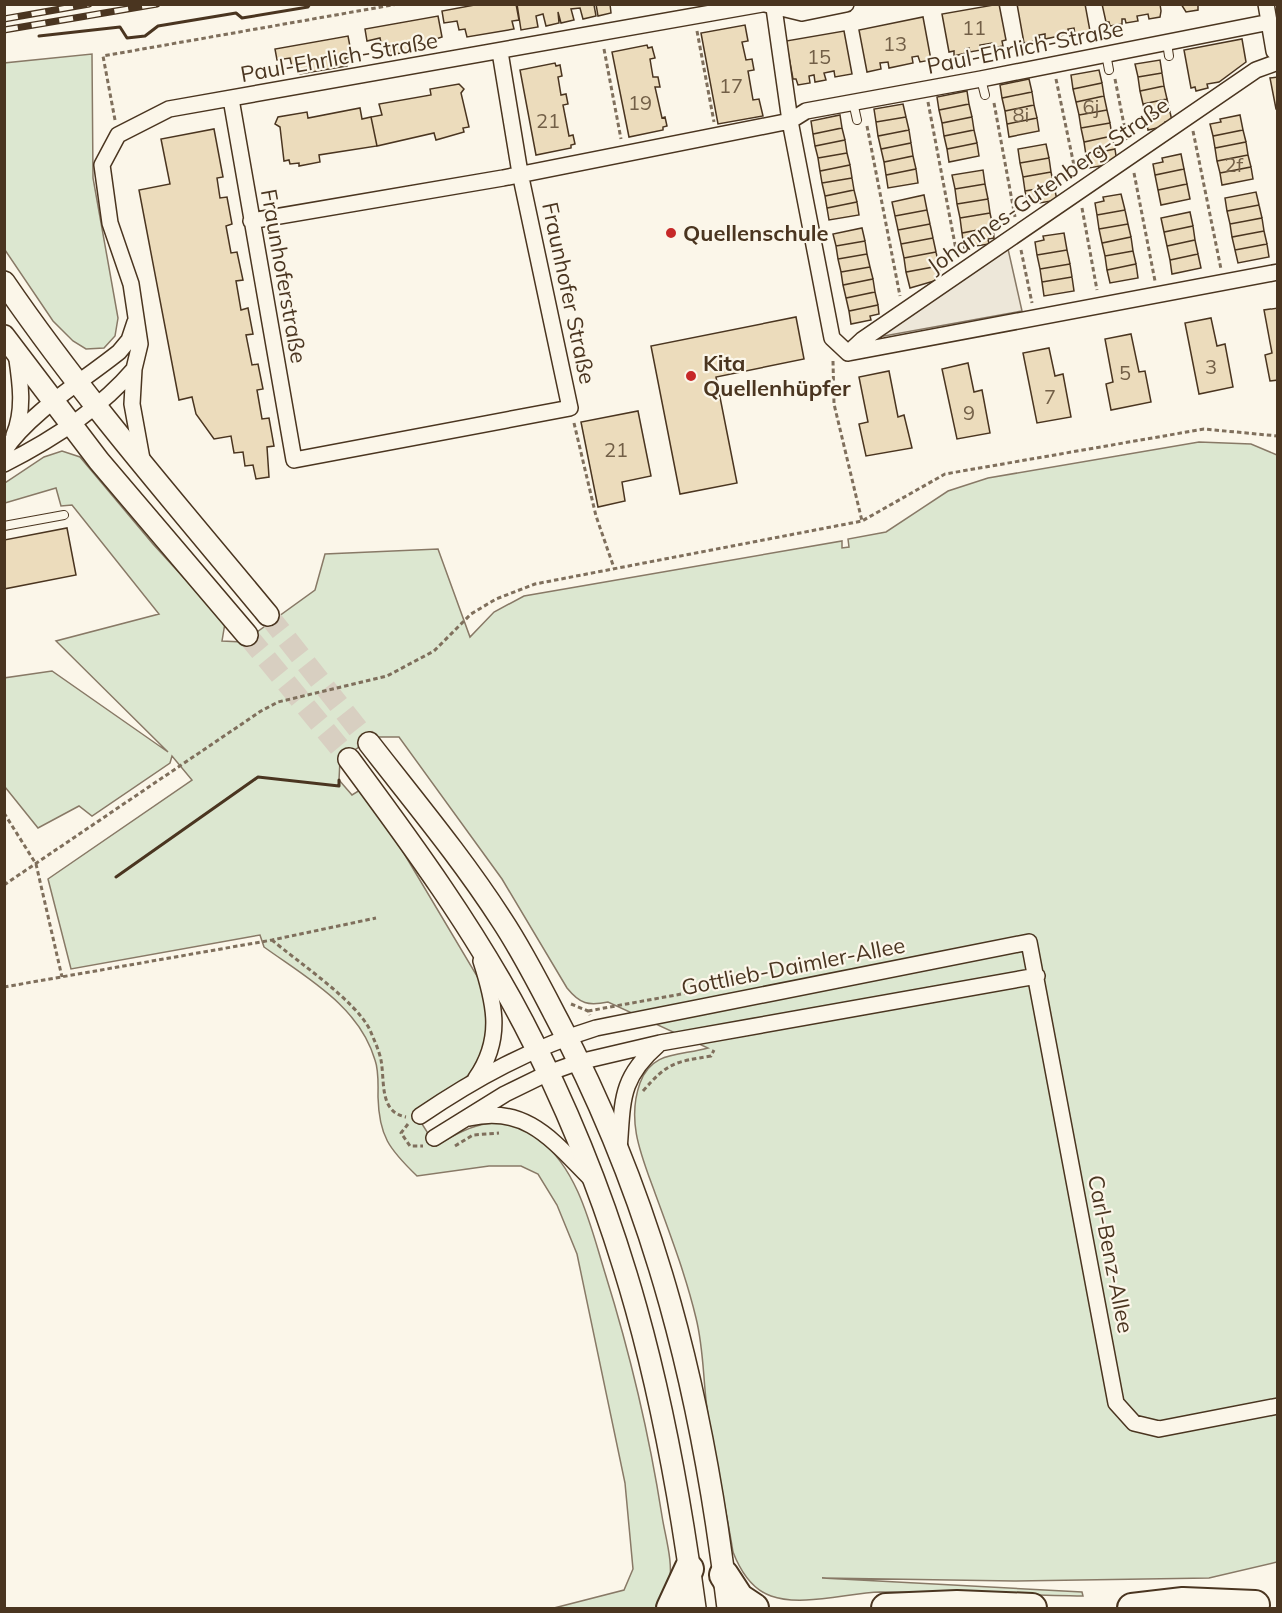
<svg xmlns="http://www.w3.org/2000/svg" width="1282" height="1613" font-family="Mulish,sans-serif">
	<rect width="100%" height="100%" fill="#fbf6e9"/>
	<!-- green -->
	<path fill="#dce7d0" stroke="#887966" stroke-width="1.5" d="M92,54L93,178L118,318L115,336L104,348L86,349L73,341L53,321L5,250L4,63Z
		M1199,442L1251,444L1277,455V1562L1209,1578L1014,1581L822,1578L1082,1592L1083,1596C1016,1595 948,1592 880,1592C848,1593 801,1607 771,1596C751,1589 740,1570 733,1552C725,1501 712,1451 706,1400C703,1372 703,1346 696,1318C686,1276 670,1234 655,1193C642,1157 626,1122 640,1083C652,1050 681,1056 708,1048L608,1002C588,1006 580,1004 567,988L502,879L399,737H374L340,760L339,780L352,795L360,790L402,850L480,981L491,1015L484,1045L475,1067L463,1081L415,1113L436,1146C472,1123 503,1111 540,1140C579,1171 591,1228 605,1273C630,1353 649,1433 662,1516C665,1536 674,1564 669,1584C667,1592 661,1601 658,1608H554L624,1590L633,1569L625,1483L577,1254L557,1205L538,1174L521,1166H489L417,1176C389,1149 379,1136 378,1097C378,1085 379,1071 375,1060C359,1006 307,978 264,947L260,935L71,969L48,879L192,780L172,756L170,763L92,816L79,806L38,828L5,787L4,678L52,671L168,752L56,641L159,614L72,505L61,506L56,488L5,503V483L44,457L62,451L80,457L153,544L225,623L222,641L243,642L315,590L325,554L438,549L470,637L494,612L524,596L842,541V548L849,547L848,539L886,532L948,491L988,478Z"/>
	<!-- parking -->
	<path fill="#ede7d9" stroke="#887966" stroke-width="1.5" d="M1006,240L1022,311L862,340Z"/>
	<!-- building -->
	<path fill="#ecdcbc" stroke="#4a3520" stroke-width="1.5" d="M480,4H516L519,20L512,21L514,29L467,37L465,29L459,30L457,21L444,23L442,11Z
		M517,4H596L594,5L596,16L583,19L580,8L571,9L574,20L561,23L558,12L559,23L546,26L543,14L536,16L538,27L521,30Z
		M596,4H610L611,13L598,16Z
		M999,4L1006,40L1002,41L1003,46L993,48L992,43L980,45L981,50L970,52L969,48L965,49L966,53L954,56V51L949,52L942,14Z
		M1017,4H1085L1090,31L1075,34L1074,28L1068,29L1069,34L1045,39V34L1039,35L1040,40L1024,43Z
		M1102,4H1160L1161,11L1160,17L1149,19L1148,14L1137,16L1138,21L1126,23L1125,19H1122V24L1110,26L1109,22H1106Z
		M1181,4H1198V10L1186,12Z
		M438,16L442,37L436,39L437,46L390,55L389,47L382,48L380,38L367,41L365,29Z
		M923,17L931,60L920,62L918,56L912,57L913,63L889,68L888,62L880,63L881,69L867,72L859,30Z
		M745,25L748,41L742,42L746,60L752,59L754,70L748,71L753,100L759,99L763,116L718,124L701,33Z
		M844,31L852,74L835,77L834,71L824,73L826,80L815,82L814,75L809,76L810,83L798,85L796,79H793L786,41Z
		M348,36L352,57L345,58L347,66L300,74L298,66L292,67L290,58L277,60L275,49Z
		M1242,39L1246,62L1219,82L1207,84L1208,88L1196,91L1195,87L1191,88L1184,50Z
		M647,45L648,48L652,47L655,58L650,59L653,77H658L660,87H655L662,118L665,117L667,126L663,127V130L629,137L612,52Z
		M1160,60L1162,73L1138,77L1135,64Z
		M555,63L556,66L560,65L562,76L558,77L561,95L566,94L568,104L563,105L569,136L573,135L575,144L571,145V148L536,155L520,70Z
		M1099,70L1102,83L1073,89L1071,75Z
		M1162,73L1164,86L1140,91L1138,77Z
		M1278,77V109H1276L1270,78Z
		M1029,79L1032,92L1002,98L1000,85Z
		M1102,83L1104,96L1076,102L1073,89Z
		M459,84L464,89L461,93L469,127L463,128L464,132L436,140L434,133L377,146L371,117L382,115L379,104L431,95L430,89Z
		M1164,86L1167,99L1143,104L1140,91Z
		M967,91L969,104L939,110L937,97Z
		M1032,92L1034,105L1005,111L1002,98Z
		M1104,96L1107,110L1079,115L1076,102Z
		M1167,99L1170,112L1146,117L1143,104Z
		M903,104L906,117L876,122L874,109Z
		M969,104L972,117L942,123L939,110Z
		M1034,105L1037,118L1007,124L1005,111Z
		M360,108L362,119L371,117L377,146L319,155L320,162L299,166V163L290,164L289,160L284,161L280,127L275,124L278,117L307,112L308,118Z
		M1107,110L1110,123L1081,128L1079,115Z
		M1170,112L1172,121L1165,122L1166,126L1148,130L1146,117Z
		M840,115L842,128L813,134L811,121Z
		M1240,115L1243,130L1213,136L1210,124L1221,122L1220,119Z
		M906,117L909,130L878,136L876,122Z
		M972,117L974,130L944,136L942,123Z
		M1037,118L1039,131L1009,137L1007,124Z
		M1110,123L1112,136L1084,142L1081,128Z
		M842,128L845,140L815,146L813,134Z
		M214,129L223,177L217,178L220,198L227,197L232,224L226,226L231,253L237,252L243,280L236,281L241,310L248,308L253,334L246,335L252,365L258,364L263,389L257,390L262,419L269,418L274,446L267,447L269,477L256,479L253,465L245,466L243,452L234,453L231,436L214,439L196,414L192,397L179,400L139,190L170,184L161,139Z
		M909,130L911,143L881,149L878,136Z
		M974,130L977,143L947,149L944,136Z
		M1243,130L1246,142L1215,148L1213,136Z
		M1112,136L1115,149L1086,155L1084,142Z
		M845,140L847,153L818,158L815,146Z
		M1246,142L1248,155L1217,161L1215,148Z
		M911,143L913,156L884,162L881,149Z
		M977,143L979,156L949,162L947,149Z
		M1046,144L1049,158L1020,163L1018,149Z
		M1115,149L1117,163L1089,168L1086,155Z
		M847,153L850,165L820,171L818,158Z
		M1181,154L1184,169L1155,175L1153,164L1163,162L1162,158Z
		M1248,155L1251,167L1220,173L1217,161Z
		M913,156L916,169L886,175L884,162Z
		M1049,158L1051,172L1023,177L1020,163Z
		M850,165L852,178L822,183L820,171Z
		M1251,167L1253,179L1222,185L1220,173Z
		M916,169L918,183L888,188L886,175Z
		M1184,169L1187,184L1158,190L1155,175Z
		M983,170L985,184L955,189L952,175Z
		M1051,172L1054,186L1025,191L1023,177Z
		M852,178L854,190L825,196L822,183Z
		M985,184L988,199L957,204L955,189Z
		M1187,184L1190,199L1161,205L1158,190Z
		M1054,186L1057,200L1028,205L1025,191Z
		M854,190L857,202L827,208L825,196Z
		M1256,192L1259,205L1227,211L1225,198Z
		M1121,194L1125,210L1097,215L1095,203L1104,201L1103,197Z
		M924,195L927,210L895,216L892,202Z
		M988,199L990,213L960,218L957,204Z
		M857,202L859,215L829,220L827,208Z
		M1259,205L1262,218L1230,224L1227,211Z
		M927,210L930,224L898,230L895,216Z
		M1125,210L1128,224L1099,229L1097,215Z
		M1190,212L1193,226L1164,232L1161,218Z
		M990,213L993,227L962,233L960,218Z
		M1262,218L1264,231L1232,237L1230,224Z
		M930,224L933,238L901,244L898,230Z
		M1128,224L1131,237L1102,243L1099,229Z
		M1193,226L1195,240L1167,246L1164,232Z
		M993,227L994,238L988,239L989,244L964,248L962,233Z
		M862,228L865,241L836,246L833,234Z
		M1264,231L1267,244L1235,250L1232,237Z
		M1064,233L1067,250L1037,255L1035,242L1044,240L1043,236Z
		M1131,237L1133,251L1105,256L1102,243Z
		M933,238L936,252L904,258L901,244Z
		M1195,240L1198,254L1170,260L1167,246Z
		M865,241L867,254L838,259L836,246Z
		M1267,244L1269,257L1238,263L1235,250Z
		M1067,250L1070,264L1040,269L1037,255Z
		M1133,251L1136,264L1107,270L1105,256Z
		M936,252L939,266L906,272L904,258Z
		M867,254L870,267L841,272L838,259Z
		M1198,254L1201,268L1172,274L1170,260Z
		M1070,264L1072,277L1042,282L1040,269Z
		M1136,264L1138,278L1110,283L1107,270Z
		M939,266L941,279L910,288L906,272Z
		M870,267L873,279L843,285L841,272Z
		M1072,277L1074,291L1044,296L1042,282Z
		M873,279L875,292L846,298L843,285Z
		M875,292L878,305L849,311L846,298Z
		M878,305L879,314L870,316L871,320L851,324L849,311Z
		M1278,308V380L1270,381L1265,355L1272,353L1264,310Z
		M796,317L804,359L716,377L737,483L680,494L651,346Z
		M1211,318L1217,346L1225,344L1233,387L1199,394L1185,323Z
		M1131,334L1139,372L1145,371L1151,402L1111,410L1106,384L1113,382L1105,339Z
		M1049,348L1055,376L1063,374L1071,417L1037,423L1023,353Z
		M968,363L974,392L982,390L990,433L957,439L942,369Z
		M889,371L898,417L904,415L912,448L866,456L859,424L868,422L859,377Z
		M638,411L651,476L622,482L625,501L598,507L581,422Z
		M67,528L76,575L4,589V540Z"/>
	<g fill="none" stroke-linecap="round" stroke-linejoin="round">
		<!-- secondary-tunnel -->
		<path stroke="#d8cfc1" stroke-width="21" stroke-dasharray="21 10" stroke-linecap="butt" d="M268,615L369,743
			M247,635L349,759"/>
		<!-- lane casing -->
		<g stroke="#4a3520" stroke-width="10">
			<path id="lane" d="M1167,43L1169,56
				M1106,54L1109,70
				M981,79L985,95
				M853,102L857,120
				M4,526L64,515"/>
		</g>
		<!-- street casing -->
		<g stroke="#4a3520" stroke-width="18">
			<path id="street" d="M765,4L802,13L846,4
				M1266,4L1274,51L1278,53
				M774,8L790,121L832,338L848,353
				M231,99L294,460L570,408L520,173L500,52
				M251,221L503,178L790,121L806,111L981,79L1270,22
				M848,353L862,340L1256,70L1278,62
				M848,353L1278,272
				M14,435C25,409 20,380 16,353
				M4,451C30,412 83,381 119,352L129,340L135,322
				M142,459L132,404L134,369L140,344L131,284L110,223L102,165L118,135L169,109L762,4
				M4,464C52,440 99,410 134,369
				M476,1078C503,1039 495,1004 481,961
				M420,1116C476,1078 531,1048 596,1028L1029,942L1116,1403L1134,1423L1159,1429L1278,1406
				M469,1118C526,1104 554,1142 590,1178
				M434,1138L505,1094L548,1073L579,1062L660,1043L1037,976
				M619,1150C623,1102 619,1079 658,1045"/>
		</g>
		<!-- secondary casing -->
		<g stroke="#4a3520" stroke-width="24">
			<path id="secondary" d="M4,282C84,399 178,506 268,615
				M4,336L99,461L247,635
				M369,743C414,801 461,857 501,919C521,949 538,982 555,1015C656,1204 703,1397 728,1608
				M349,759C412,844 475,930 524,1024C623,1213 667,1399 695,1608"/>
		</g>
		<!-- highway casing -->
		<g stroke="#4a3520" stroke-width="32">
			<path id="highway" d="M724,1575L739,1598L754,1608
				M671,1608L689,1569
				M886,1608L957,1605L1032,1608
				M1132,1608L1183,1602L1255,1605"/>
		</g>
		<!-- path -->
		<path stroke="#7f6f5c" stroke-width="3" stroke-dasharray="4.5 3" stroke-linecap="butt" d="M697,31L714,122
			M604,49L621,139
			M1056,79L1076,175
			M1115,79L1127,140
			M928,102L957,255
			M994,103L1015,217
			M115,120L103,56L398,4
			M867,126L900,296
			M1193,131L1221,269
			M1134,173L1155,281
			M1082,208L1097,290
			M1021,250L1032,303
			M833,361L834,404L862,521
			M574,423L596,516L614,568
			M4,813L36,864L62,977
			M4,885L261,711L278,702L387,676L434,651L471,614L496,599L535,584L862,521L945,474L1204,429L1278,436
			M272,940C298,962 356,1001 370,1030C374,1040 379,1050 381,1060C385,1082 379,1112 406,1117
			M4,987L272,940L376,918
			M571,1004L588,1011L590,1015
			M588,1011L698,991
			M643,1091C668,1062 675,1062 711,1056L714,1050
			M408,1124L401,1133L410,1146H423
			M455,1146L473,1135L499,1133"/>
		<!-- lane -->
		<use href="#lane" stroke="#fbf6e9" stroke-width="8"/>
		<!-- street -->
		<use href="#street" stroke="#fbf6e9" stroke-width="15"/>
		<!-- secondary -->
		<use href="#secondary" stroke="#fbf6e9" stroke-width="21"/>
		<!-- highway -->
		<use href="#highway" stroke="#fbf6e9" stroke-width="28"/>
		<!-- rail casing -->
		<g stroke="#4a3520" stroke-width="7">
			<path id="rail" d="M4,19L89,4
				M4,30L157,4"/>
		</g>
		<!-- rail -->
		<use href="#rail" stroke="#fbf6e9" stroke-width="4.5" stroke-dasharray="14" stroke-linecap="butt"/>
		<!-- wall -->
		<path stroke="#4a3520" stroke-width="3" d="M39,36L120,27L127,38L145,36L158,26L236,13L242,18L308,7L310,4
			M116,877L258,777L339,786V780"/>
	</g>
	<!-- markers -->
	<g fill="#c62828" stroke="#fbf6e9" stroke-width="2">
		<circle cx="671" cy="233" r="6"/>
		<circle cx="691" cy="376" r="6"/>
	</g>
	<g text-anchor="middle" dominant-baseline="central" stroke-width="4.5" stroke-linejoin="round" paint-order="stroke">
		<!-- number labels -->
		<g font-size="20" fill="#725f47">
			<text x="974" y="27">11</text>
			<text x="895" y="43">13</text>
			<text x="819" y="56">15</text>
			<text x="731" y="85">17</text>
			<text x="640" y="102">19</text>
			<text x="1091" y="106">6j</text>
			<text x="1021" y="114">8i</text>
			<text x="548" y="120">21</text>
			<text x="1234" y="164">2f</text>
			<text x="1211" y="366">3</text>
			<text x="1125" y="372">5</text>
			<text x="1050" y="396">7</text>
			<text x="969" y="412">9</text>
			<text x="616" y="449">21</text>
		</g>
		<!-- street labels -->
		<g font-size="22" fill="#4a3520" stroke="#fbf6e9">
			<text transform="translate(1025 47) rotate(-11)">Paul-Ehrlich-Straße</text>
			<text transform="translate(339 57) rotate(-10)">Paul-Ehrlich-Straße</text>
			<text transform="translate(1048 185) rotate(-35)">Johannes-Gutenberg-Straße</text>
			<text transform="translate(284 276) rotate(80)">Fraunhoferstraße</text>
			<text transform="translate(569 293) rotate(78)">Fraunhofer Straße</text>
			<text transform="translate(793 966) rotate(-11)">Gottlieb-Daimler-Allee</text>
			<text transform="translate(1111 1254) rotate(79)">Carl-Benz-Allee</text>
		</g>
		<!-- poi labels -->
		<g font-size="22" font-weight="bold" fill="#4a3520" stroke="#fbf6e9" text-anchor="start">
			<text x="683" y="233">Quellenschule</text>
			<text x="703" y="363">Kita<tspan x="703" dy="25">Quellenhüpfer</tspan></text>
		</g>
	</g>
	<!-- border -->
	<rect width="1282" height="1613" fill="none" stroke="#4a3520" stroke-width="12"/>
</svg>
